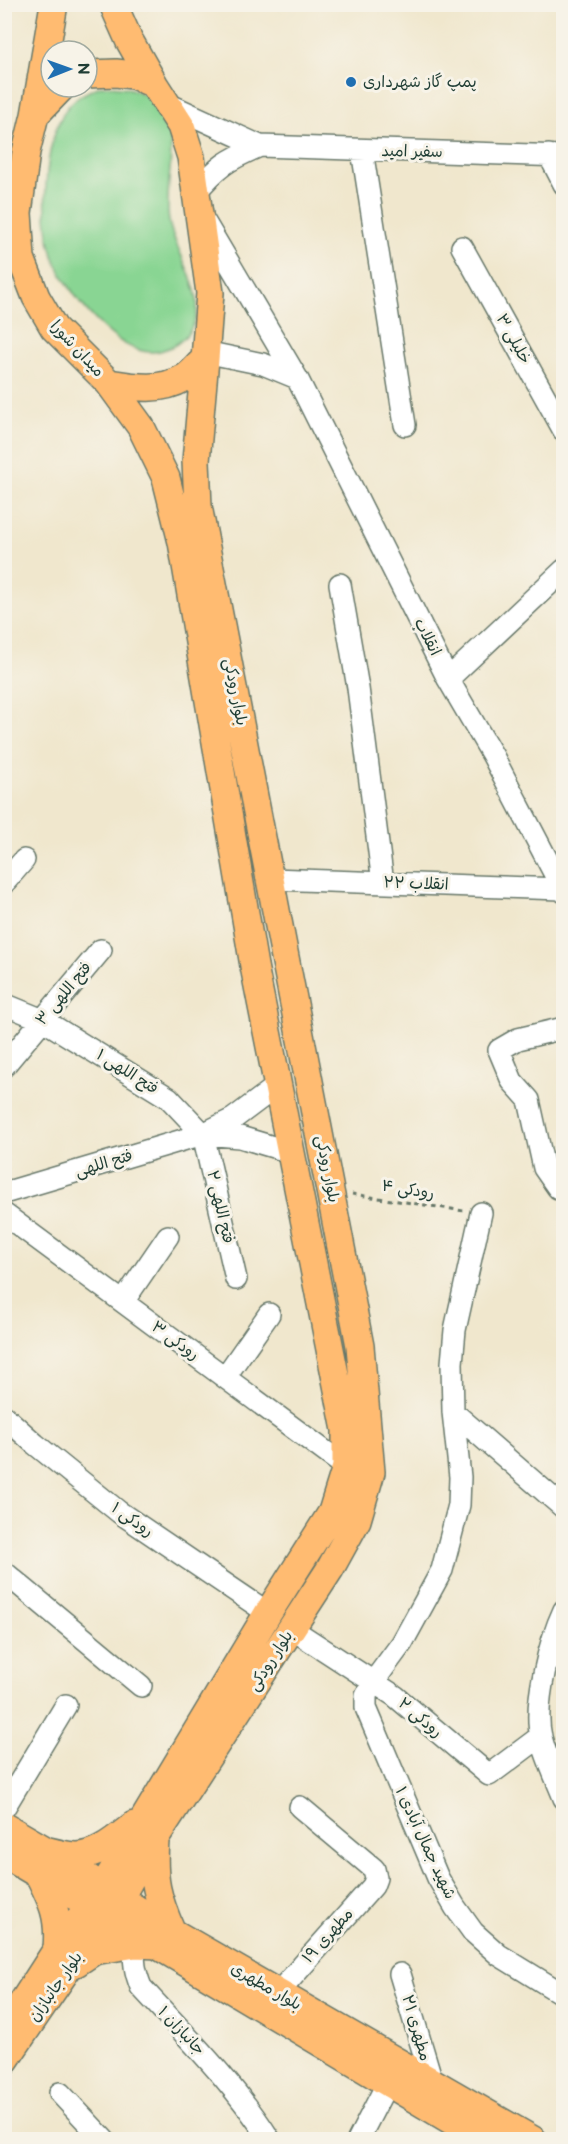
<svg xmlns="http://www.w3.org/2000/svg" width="568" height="2144" font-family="'Balsamiq Sans','Playpen Sans Arabic',sans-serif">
	<rect width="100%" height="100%" fill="#f7f3e8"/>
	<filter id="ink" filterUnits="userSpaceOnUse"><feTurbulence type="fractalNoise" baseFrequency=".0167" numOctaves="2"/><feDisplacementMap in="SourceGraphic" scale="12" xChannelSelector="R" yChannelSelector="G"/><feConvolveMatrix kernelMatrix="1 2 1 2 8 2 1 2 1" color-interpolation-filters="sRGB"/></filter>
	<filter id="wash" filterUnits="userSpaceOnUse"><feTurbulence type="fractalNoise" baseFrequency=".008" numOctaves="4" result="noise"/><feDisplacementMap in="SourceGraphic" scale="24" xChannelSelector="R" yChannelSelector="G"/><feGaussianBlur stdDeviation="1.35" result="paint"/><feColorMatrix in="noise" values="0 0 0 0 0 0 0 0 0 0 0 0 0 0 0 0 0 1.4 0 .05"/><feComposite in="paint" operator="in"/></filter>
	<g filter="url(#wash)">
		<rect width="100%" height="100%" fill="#f0e7cd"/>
		<!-- green -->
		<path fill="#89d593" stroke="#548964" stroke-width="1.5" d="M101,86C119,86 133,87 148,97C188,126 162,181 169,221C175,256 214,298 189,332C182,342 172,348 160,351C119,361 67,292 54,258C40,219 43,143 67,108C75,97 88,91 101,86Z"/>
	</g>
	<g filter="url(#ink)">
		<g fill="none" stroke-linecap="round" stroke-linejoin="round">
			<!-- minor casing -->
			<g stroke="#68786a" stroke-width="24">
				<path id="minor" d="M168,104L260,146C227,160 218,166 195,193
					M260,146L564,156
					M362,150L405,425
					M549,155L564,184
					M203,219L297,378L448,679L493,756L564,892
					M462,247L564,431
					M205,352L263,364L297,378
					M340,584L358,688L383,883
					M448,679L564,570
					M271,879L562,889
					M4,883L24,860
					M4,1004L43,1020L169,1098L203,1134
					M564,1028L518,1039L499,1050L512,1081L529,1100L544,1168L558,1188L564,1190
					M4,1066L101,950
					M203,1134L236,1279
					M204,1134L240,1137L290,1152
					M4,1193L203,1134L233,1119L277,1086
					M481,1213L455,1330L452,1363L453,1412L460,1477L459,1505L442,1570L402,1643L374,1681L366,1695V1708L438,1878L455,1907L473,1932L499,1955L564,1995
					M4,1214L346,1467
					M123,1302L168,1236
					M225,1377L269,1314
					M453,1412L564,1508
					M4,1416L35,1444L119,1512L268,1613
					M4,1572L141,1686
					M564,1610C550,1640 533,1704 541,1737C546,1757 556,1778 564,1798
					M292,1629L395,1696L489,1775L541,1736
					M4,1808L66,1705
					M135,1944C133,1961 135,1972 141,1987C186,2036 234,2083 270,2140
					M400,1974L432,2081
					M278,1993L373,1886L376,1878L374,1869L300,1807
					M60,2093L104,2140
					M358,2140L388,2082"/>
			</g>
			<!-- major casing -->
			<g stroke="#68786a" stroke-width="30">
				<path id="major" d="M113,4L129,40L154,84
					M87,74L116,73L133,75L154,84L181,126L191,157L210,293L205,359C198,365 192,374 184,378C160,392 134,387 109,383
					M35,115L54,4
					M4,1826L47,1851L172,1932L533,2140
					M155,1841C152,1879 157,1898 172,1932
					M49,1851C57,1853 66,1855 74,1856C96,1857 117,1838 134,1825
					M4,1854L484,2140
					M38,1873C52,1901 60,1916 57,1948
					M76,1963L94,1951L135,1944L159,1945
					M4,2031L68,1932L92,1904L103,1887L268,1613L332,1512L346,1467V1430L254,966L182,542L166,478L141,427L109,383L54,328L36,297L21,258L18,213L26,152L35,115L62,87
					M4,2062L66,1971L110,1915L144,1855L330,1569L357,1520L371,1472L360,1346L198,506L196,461L205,359"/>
			</g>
			<!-- path -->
			<path stroke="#68786a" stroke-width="3" stroke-dasharray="4.5 4.5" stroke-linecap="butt" d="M352,1194L464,1211"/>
			<!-- minor -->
			<use href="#minor" stroke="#fff" stroke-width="21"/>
			<!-- major -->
			<use href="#major" stroke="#ffbb71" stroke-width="27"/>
		</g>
	</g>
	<!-- markers -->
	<circle fill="#1f6fb2" stroke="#f7f3e8" stroke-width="2" cx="351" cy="82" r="6"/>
	<g text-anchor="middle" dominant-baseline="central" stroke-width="6" stroke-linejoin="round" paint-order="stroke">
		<!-- poi labels -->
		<g font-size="16" fill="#1f3d34" stroke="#f7f3e8" text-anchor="start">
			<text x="363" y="82">پمپ گاز شهرداری</text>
		</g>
		<!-- street labels -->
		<g font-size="16" fill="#1f3d34" stroke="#f7f3e8">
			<text transform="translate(412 152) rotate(1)">سفیر امید</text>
			<text transform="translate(513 339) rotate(61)">خلیلی ۳</text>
			<text transform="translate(77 349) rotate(47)">میدان شورا</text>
			<text transform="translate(427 637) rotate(63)">انقلاب</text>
			<text transform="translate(235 692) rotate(79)">بلوار رودکی</text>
			<text transform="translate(416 884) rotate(2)">انقلاب ۲۲</text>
			<text transform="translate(64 994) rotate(-50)">فتح اللهی ۳</text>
			<text transform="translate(127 1072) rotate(32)">فتح اللهی ۱</text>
			<text transform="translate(104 1164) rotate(-17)">فتح اللهی</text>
			<text transform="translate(327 1169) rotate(79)">بلوار رودکی</text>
			<text transform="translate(408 1190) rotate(9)">رودکی ۴</text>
			<text transform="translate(220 1207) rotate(77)">فتح اللهی ۲</text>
			<text transform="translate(175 1341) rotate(36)">رودکی ۳</text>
			<text transform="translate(132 1520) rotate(35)">رودکی ۱</text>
			<text transform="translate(271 1661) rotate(-57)">بلوار رودکی</text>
			<text transform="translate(420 1718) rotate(40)">رودکی ۲</text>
			<text transform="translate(425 1843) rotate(65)">شهید جمال آبادی ۱</text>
			<text transform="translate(328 1936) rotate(-48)">مطهری ۱۹</text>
			<text transform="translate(56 1987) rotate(-55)">بلوار جانبازان</text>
			<text transform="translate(266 1987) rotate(30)">بلوار مطهری</text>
			<text transform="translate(416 2028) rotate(74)">مطهری ۲۱</text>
			<text transform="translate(181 2031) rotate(47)">جانبازان ۱</text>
		</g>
	</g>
	<!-- margin -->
	<rect width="568" height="2144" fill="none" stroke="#f7f3e8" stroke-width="24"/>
	<!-- north arrow -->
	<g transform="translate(69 69) rotate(89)"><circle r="28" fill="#f7f3e8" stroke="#a1aaa0" stroke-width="1.5"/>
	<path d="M0-4.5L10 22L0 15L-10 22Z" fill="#1f6fb2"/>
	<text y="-9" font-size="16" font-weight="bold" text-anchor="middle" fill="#1f3d34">N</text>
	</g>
</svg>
